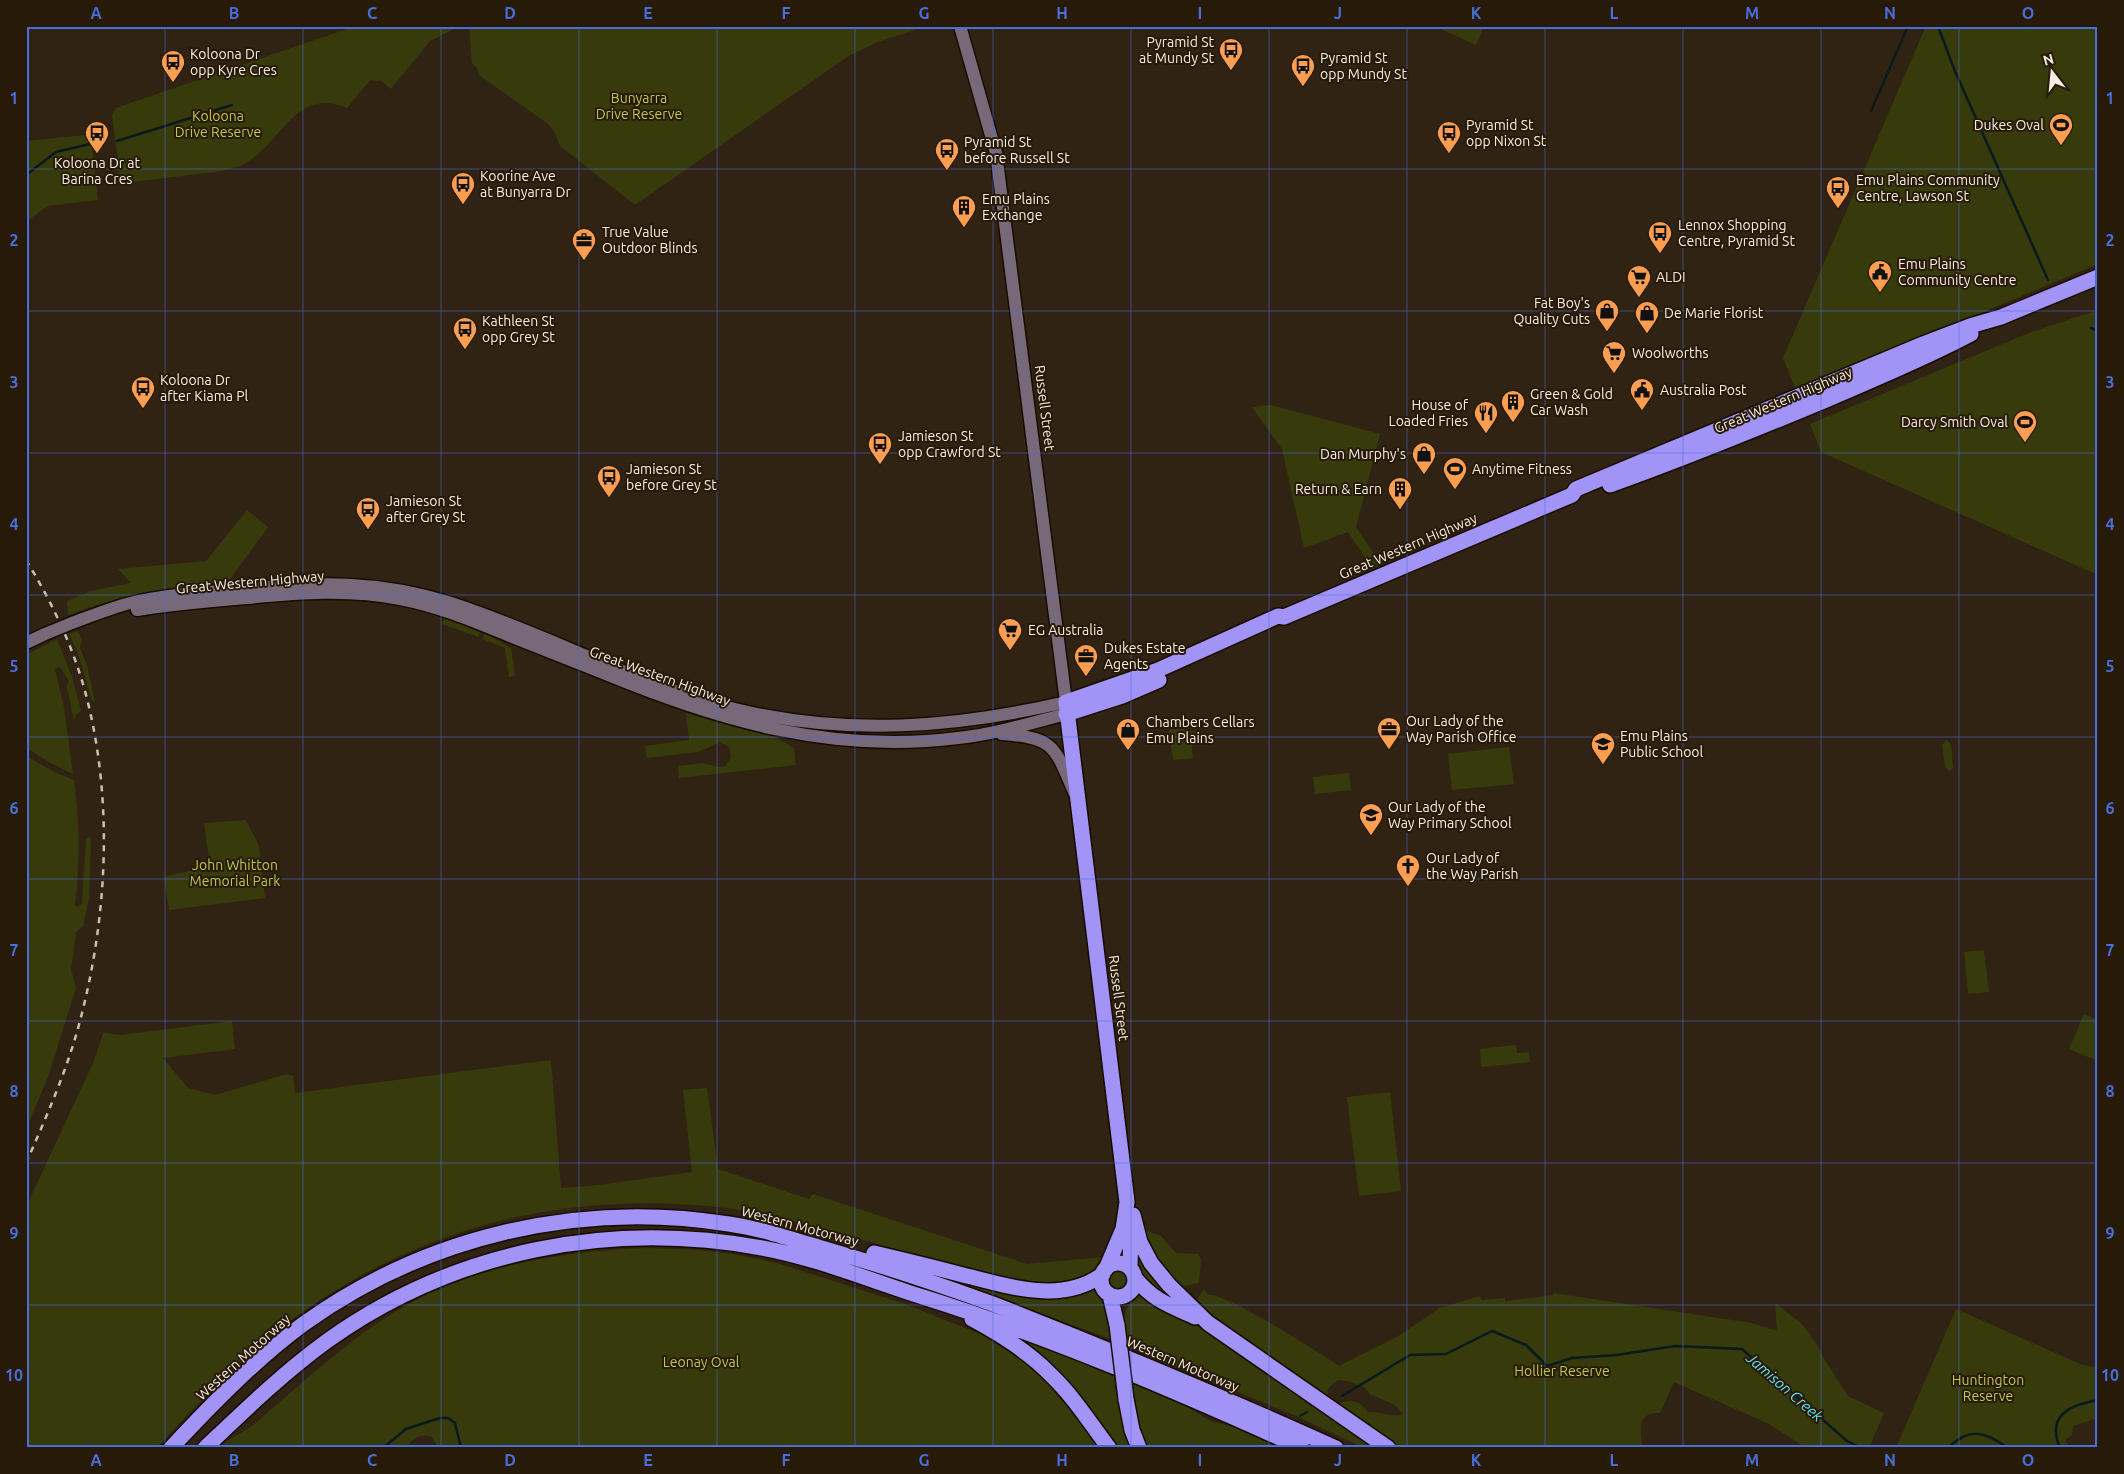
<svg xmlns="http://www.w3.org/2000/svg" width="2124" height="1474" font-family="Ubuntu,sans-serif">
	<rect width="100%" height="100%" fill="#312313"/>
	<!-- green -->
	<path fill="#373b0b" d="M356,26H460L430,41L391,89L381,81L370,80L347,108C294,85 281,146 242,165C225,172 207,173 190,175C168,178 147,180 125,183L120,178L112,115L116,108Z
		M469,26H926L875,43L847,57L635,205L560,146L554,131L548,124L479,75L477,68L472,63Z
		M1434,26H1484L1476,45Z
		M1926,26H2098V264L1796,390L1783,358Z
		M86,135L91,139L98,200L47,206L26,222V141Z
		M2098,310V575L1821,452L1810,424L2029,333Z
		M1271,405L1380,434L1356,527L1381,564L1372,568L1348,532L1304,548L1282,449L1252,407Z
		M247,510L268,527L228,582C172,589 122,595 68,615L67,601L91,591L131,583L118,569L206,561Z
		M445,617L481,631L478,637L442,624Z
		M77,631L82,639L80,648L87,665L95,702L92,701L78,653L69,634Z
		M485,633L511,648L515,676L509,677L505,648L482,639Z
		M57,639L73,680L81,711L76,715L74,720C70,708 71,697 66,687L69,681C66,677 63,670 59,667L55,669L64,707L73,774L47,761L26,747V655Z
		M686,713L775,737L794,748L796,765L679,778L678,766L702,763L719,767L725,766L731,758L729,747L720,742L698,752L647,758L645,746L689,740Z
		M1177,728L1208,734L1207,738L1193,736L1191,739L1193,758L1173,760L1169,730Z
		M1946,740L1951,744L1953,768L1950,771L1945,767L1942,745Z
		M1509,747L1514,784L1452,790L1448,754Z
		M26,756L54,772L74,780C80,824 80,860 75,905L78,907L82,904L86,839L89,837L91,838L89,899L83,926L76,932L71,969L76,988L48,1077L26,1129Z
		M1349,773L1351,790L1315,794L1313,777Z
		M246,820L259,846L265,898L169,910L164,877L210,866L204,823Z
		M1984,950L1989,992L1968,994L1964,952Z
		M2084,1014L2098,1020V1061L2069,1049Z
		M232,1021L235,1049L163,1058L188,1088L215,1095L287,1074L293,1076L295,1093L551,1060L561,1188L599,1185L692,1172L683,1090L707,1088L718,1169L809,1199L813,1194L1027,1264L1104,1257C1100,1263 1094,1273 1087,1276C1070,1284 1043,1284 1025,1281C1006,1279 987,1273 969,1268C896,1251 824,1226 751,1212C694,1202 635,1201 578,1207C476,1218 377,1257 294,1318C269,1336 246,1359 223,1380C200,1402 178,1423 157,1448H26V1207L94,1061L103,1033L121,1035Z
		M1516,1045L1517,1053L1529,1052L1530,1062L1481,1067L1480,1049Z
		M1390,1092L1401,1191L1359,1196L1347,1097Z
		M1144,1230L1161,1236L1176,1253L1198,1254L1201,1259L1199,1283L1179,1287L1157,1260Z
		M648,1248L698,1250L733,1254L777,1263L902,1303L983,1335L1012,1352L1048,1381L1066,1400L1100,1448H439L432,1437C420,1433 413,1438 406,1448H219C227,1440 238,1435 248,1429C257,1423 265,1414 274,1407C311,1375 349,1341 390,1315C466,1267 559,1251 648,1248Z
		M1134,1250L1144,1256L1190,1309C1168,1299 1150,1288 1137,1270C1134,1266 1135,1256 1134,1250Z
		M1109 1280a10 10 0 1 1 20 0a10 10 0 1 1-20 0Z
		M956,1281L1093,1286L1107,1310L1111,1339L956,1283Z
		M1204,1289L1208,1295C1223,1291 1321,1354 1339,1366L1400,1335L1440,1308L1480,1296L1481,1300L1505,1298V1301L1553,1295V1293L1752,1323L1777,1331L1775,1303L1803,1325L1816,1343L1823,1357L1848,1396L1884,1413L1869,1448H1806L1769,1424L1674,1382L1660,1413C1635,1412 1641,1432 1642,1448H1400L1337,1404C1350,1398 1360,1401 1368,1412C1381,1411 1391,1418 1403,1414L1395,1405L1370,1394L1364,1387L1347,1381L1338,1380L1327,1389L1328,1395L1324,1397L1272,1357L1202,1307L1197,1300Z
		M1139,1293L1191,1318L1371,1444V1446L1364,1448L1294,1415L1126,1346C1124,1322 1120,1310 1139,1293Z
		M1956,1309L2080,1364L2098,1368V1418L2073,1426L2072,1435L2065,1440L2070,1448H1896Z
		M1032,1341L1116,1376V1390L1129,1448H1116L1028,1347Z
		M1130,1380L1186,1406L1210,1421L1238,1428L1280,1448H1148C1136,1436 1133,1398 1130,1380Z"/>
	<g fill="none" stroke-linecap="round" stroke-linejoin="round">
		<!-- stream -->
		<path stroke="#091a1d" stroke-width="2.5" d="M1938,26L1954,69L2048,280
			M1871,111L1908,26
			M117,141L232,105
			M26,175L56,152L90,144
			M2091,328L2098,331
			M1342,1396L1410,1355L1446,1354L1492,1331L1526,1345L1547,1366L1572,1358L1617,1355L1675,1346L1742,1349L1847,1441L1861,1448
			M1300,1416L1307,1412
			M218,1447V1448
			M156,1448L162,1445
			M383,1448L406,1429L440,1418H448L455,1423L461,1448
			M1948,1448C1969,1426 1986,1432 2008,1448
			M2060,1448C2046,1415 2070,1405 2098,1400"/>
		<!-- secondary casing -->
		<g stroke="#180c01" stroke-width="15">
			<path id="secondary" d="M137,610C173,604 210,601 247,598C299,593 349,589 400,599C437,606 471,620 505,634C538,647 571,660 603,673C719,721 832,754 958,738C995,734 1031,723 1066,714
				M72,623C91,616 111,608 130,603C167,594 205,592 242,589C318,582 378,580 451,603C547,634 636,684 735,709C846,736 955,728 1066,702L996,153L960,26
				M26,643L45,634
				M1002,734C1055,738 1054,746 1074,792"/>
		</g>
		<!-- highway casing -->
		<g stroke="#180c01" stroke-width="18">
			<path id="highway" d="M1610,485C1683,459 1754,430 1826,400C1875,379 1924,359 1971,334
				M1066,714L1122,696L1159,680
				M1133,1215L1140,1242L1151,1263L1169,1285L1208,1323L1388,1448
				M874,1253C904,1260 933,1267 963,1275C1008,1286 1062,1305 1103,1274
				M1101 1280a17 17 0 1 1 34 0a17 17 0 1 1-34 0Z
				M1130,1268L1131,1227
				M1106,1269L1123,1229L1127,1202L1066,702L1158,670L1278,616L1284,617L1572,495L1576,489L1923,344L1970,326L2001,317L2098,277
				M1135,1278C1154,1301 1169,1305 1195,1317
				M1110,1295L1117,1325
				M972,1319C1000,1334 1029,1352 1051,1375C1074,1397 1090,1423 1109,1448
				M1126,1399L1132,1430L1139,1448
				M171,1448C212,1404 254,1361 302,1325C425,1236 579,1200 729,1224C763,1229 795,1240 828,1250C884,1266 938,1284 993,1304C1108,1349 1223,1397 1336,1448
				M205,1448C244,1411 283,1373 327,1341C454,1250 610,1220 762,1248C817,1258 869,1280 923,1297C1053,1338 1178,1392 1302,1448"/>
		</g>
		<!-- secondary -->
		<use href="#secondary" stroke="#77697a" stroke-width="12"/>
		<!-- highway -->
		<use href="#highway" stroke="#a294f7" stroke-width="15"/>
		<!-- rail -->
		<path stroke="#c9bfb3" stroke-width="2.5" stroke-dasharray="6 6" stroke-linecap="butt" d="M26,560C50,599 70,640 83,684C115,796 108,921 77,1032C64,1077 45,1120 26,1163"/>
		<!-- secondary-bridge casing -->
		<g stroke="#180c01" stroke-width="15" stroke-linecap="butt">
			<path id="secondary-bridge" d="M45,634L72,623"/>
		</g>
		<!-- highway-bridge casing -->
		<g stroke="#180c01" stroke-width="18" stroke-linecap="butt">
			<path id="highway-bridge" d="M1117,1325L1126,1399"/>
		</g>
		<!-- secondary-bridge -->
		<use href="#secondary-bridge" stroke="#77697a" stroke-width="12"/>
		<!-- highway-bridge -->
		<use href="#highway-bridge" stroke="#a294f7" stroke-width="15"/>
	</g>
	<!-- grid -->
	<path fill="none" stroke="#496eda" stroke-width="1" stroke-opacity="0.55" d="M165,26V1448M303,26V1448M441,26V1448M579,26V1448M717,26V1448M855,26V1448M993,26V1448M1131,26V1448M1269,26V1448M1407,26V1448M1545,26V1448M1683,26V1448M1821,26V1448M1959,26V1448M26,169H2098M26,311H2098M26,453H2098M26,595H2098M26,737H2098M26,879H2098M26,1021H2098M26,1163H2098M26,1305H2098"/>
	<!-- icons -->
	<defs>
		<g id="bus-pin" transform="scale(1.25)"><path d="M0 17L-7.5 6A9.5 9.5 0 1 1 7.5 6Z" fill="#fb9e52" stroke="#271a09"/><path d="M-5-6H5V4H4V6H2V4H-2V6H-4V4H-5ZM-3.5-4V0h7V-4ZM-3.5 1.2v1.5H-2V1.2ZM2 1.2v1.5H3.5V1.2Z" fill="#111"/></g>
		<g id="stadium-pin" transform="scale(1.25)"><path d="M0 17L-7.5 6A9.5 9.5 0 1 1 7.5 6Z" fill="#fb9e52" stroke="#271a09"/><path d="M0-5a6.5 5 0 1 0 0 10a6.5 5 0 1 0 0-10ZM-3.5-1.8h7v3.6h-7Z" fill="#111"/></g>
		<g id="building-pin" transform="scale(1.25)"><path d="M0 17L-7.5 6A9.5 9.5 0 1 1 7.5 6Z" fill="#fb9e52" stroke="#271a09"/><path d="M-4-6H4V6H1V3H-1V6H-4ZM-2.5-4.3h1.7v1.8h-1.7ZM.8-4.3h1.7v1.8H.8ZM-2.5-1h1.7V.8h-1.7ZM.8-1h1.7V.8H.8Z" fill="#111"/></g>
		<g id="office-pin" transform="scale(1.25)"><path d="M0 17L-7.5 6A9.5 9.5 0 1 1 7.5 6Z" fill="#fb9e52" stroke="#271a09"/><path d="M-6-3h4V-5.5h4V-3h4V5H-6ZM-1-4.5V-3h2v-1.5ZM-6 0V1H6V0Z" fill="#111"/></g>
		<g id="civic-pin" transform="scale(1.25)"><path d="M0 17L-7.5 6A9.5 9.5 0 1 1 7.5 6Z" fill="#fb9e52" stroke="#271a09"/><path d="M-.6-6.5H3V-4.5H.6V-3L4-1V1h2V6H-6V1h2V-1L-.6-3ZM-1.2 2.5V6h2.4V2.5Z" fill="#111"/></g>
		<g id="supermarket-pin" transform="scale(1.25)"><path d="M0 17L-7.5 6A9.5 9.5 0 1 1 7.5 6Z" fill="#fb9e52" stroke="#271a09"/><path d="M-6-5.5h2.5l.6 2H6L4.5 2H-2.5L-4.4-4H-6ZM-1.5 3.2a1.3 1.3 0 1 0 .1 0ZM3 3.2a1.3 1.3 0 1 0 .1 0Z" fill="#111"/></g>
		<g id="shop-pin" transform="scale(1.25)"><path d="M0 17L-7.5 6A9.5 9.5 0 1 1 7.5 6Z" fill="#fb9e52" stroke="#271a09"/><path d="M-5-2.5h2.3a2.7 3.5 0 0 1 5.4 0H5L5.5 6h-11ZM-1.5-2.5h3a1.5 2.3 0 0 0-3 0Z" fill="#111"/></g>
		<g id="restaurant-pin" transform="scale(1.25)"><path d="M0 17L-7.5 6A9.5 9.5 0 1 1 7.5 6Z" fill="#fb9e52" stroke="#271a09"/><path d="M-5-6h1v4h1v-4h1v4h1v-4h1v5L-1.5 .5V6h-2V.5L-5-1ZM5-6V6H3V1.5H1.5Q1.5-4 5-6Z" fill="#111"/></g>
		<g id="school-pin" transform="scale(1.25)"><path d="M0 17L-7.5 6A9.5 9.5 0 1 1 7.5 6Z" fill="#fb9e52" stroke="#271a09"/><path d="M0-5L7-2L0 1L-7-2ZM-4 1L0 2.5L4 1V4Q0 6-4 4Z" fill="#111"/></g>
		<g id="church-pin" transform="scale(1.25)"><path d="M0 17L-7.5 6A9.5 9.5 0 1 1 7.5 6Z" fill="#fb9e52" stroke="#271a09"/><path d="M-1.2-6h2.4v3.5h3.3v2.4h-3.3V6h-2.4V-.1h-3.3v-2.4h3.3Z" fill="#111"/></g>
	</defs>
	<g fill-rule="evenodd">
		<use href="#bus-pin" x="1231" y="50"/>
		<use href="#bus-pin" x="173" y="62"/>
		<use href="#bus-pin" x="1303" y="66"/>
		<use href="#stadium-pin" x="2061" y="125"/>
		<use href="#bus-pin" x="97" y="133"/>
		<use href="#bus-pin" x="1449" y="133"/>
		<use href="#bus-pin" x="947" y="150"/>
		<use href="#bus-pin" x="463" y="184"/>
		<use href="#bus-pin" x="1838" y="188"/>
		<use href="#building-pin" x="964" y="207"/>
		<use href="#bus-pin" x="1660" y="233"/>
		<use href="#office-pin" x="584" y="240"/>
		<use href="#civic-pin" x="1880" y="272"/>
		<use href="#supermarket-pin" x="1639" y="277"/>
		<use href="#shop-pin" x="1607" y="311"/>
		<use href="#shop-pin" x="1647" y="313"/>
		<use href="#bus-pin" x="465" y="329"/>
		<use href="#supermarket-pin" x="1614" y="353"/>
		<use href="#bus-pin" x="143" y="388"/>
		<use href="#civic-pin" x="1642" y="390"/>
		<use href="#building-pin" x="1513" y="402"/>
		<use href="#restaurant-pin" x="1486" y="413"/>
		<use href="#stadium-pin" x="2025" y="422"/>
		<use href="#bus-pin" x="880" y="444"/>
		<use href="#shop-pin" x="1424" y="454"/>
		<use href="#stadium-pin" x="1455" y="469"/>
		<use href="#bus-pin" x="609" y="477"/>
		<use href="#building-pin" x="1400" y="489"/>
		<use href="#bus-pin" x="368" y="509"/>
		<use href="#supermarket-pin" x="1010" y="630"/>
		<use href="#office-pin" x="1086" y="656"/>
		<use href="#office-pin" x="1389" y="729"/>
		<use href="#shop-pin" x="1128" y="730"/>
		<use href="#school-pin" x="1603" y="744"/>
		<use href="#school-pin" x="1371" y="815"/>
		<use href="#church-pin" x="1408" y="866"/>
	</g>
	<g text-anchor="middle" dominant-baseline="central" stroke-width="4" stroke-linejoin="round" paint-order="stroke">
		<!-- poi labels -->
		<g font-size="14" fill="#f7eee3" stroke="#271a09" text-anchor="start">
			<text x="1214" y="42" text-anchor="end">Pyramid St<tspan x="1214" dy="16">at Mundy St</tspan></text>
			<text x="190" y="54">Koloona Dr<tspan x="190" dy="16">opp Kyre Cres</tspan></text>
			<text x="1320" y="58">Pyramid St<tspan x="1320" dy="16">opp Mundy St</tspan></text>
			<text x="1466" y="125">Pyramid St<tspan x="1466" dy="16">opp Nixon St</tspan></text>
			<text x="2044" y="125" text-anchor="end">Dukes Oval</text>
			<text x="964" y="142">Pyramid St<tspan x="964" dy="16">before Russell St</tspan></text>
			<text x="97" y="163" text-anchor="middle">Koloona Dr at<tspan x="97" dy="16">Barina Cres</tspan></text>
			<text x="480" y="176">Koorine Ave<tspan x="480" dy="16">at Bunyarra Dr</tspan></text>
			<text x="1856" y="180">Emu Plains Community<tspan x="1856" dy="16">Centre, Lawson St</tspan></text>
			<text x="982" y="199">Emu Plains<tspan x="982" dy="16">Exchange</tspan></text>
			<text x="1678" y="225">Lennox Shopping<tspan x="1678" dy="16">Centre, Pyramid St</tspan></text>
			<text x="602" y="232">True Value<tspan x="602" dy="16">Outdoor Blinds</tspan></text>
			<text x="1898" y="264">Emu Plains<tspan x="1898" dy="16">Community Centre</tspan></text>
			<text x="1656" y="277">ALDI</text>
			<text x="1590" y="303" text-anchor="end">Fat Boy's<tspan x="1590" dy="16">Quality Cuts</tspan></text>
			<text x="1664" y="313">De Marie Florist</text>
			<text x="482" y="321">Kathleen St<tspan x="482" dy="16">opp Grey St</tspan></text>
			<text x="1632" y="353">Woolworths</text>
			<text x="160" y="380">Koloona Dr<tspan x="160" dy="16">after Kiama Pl</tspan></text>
			<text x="1660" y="390">Australia Post</text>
			<text x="1530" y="394">Green &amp; Gold<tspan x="1530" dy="16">Car Wash</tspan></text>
			<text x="1468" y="405" text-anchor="end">House of<tspan x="1468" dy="16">Loaded Fries</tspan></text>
			<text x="2008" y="422" text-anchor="end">Darcy Smith Oval</text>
			<text x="898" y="436">Jamieson St<tspan x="898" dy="16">opp Crawford St</tspan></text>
			<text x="1406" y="454" text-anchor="end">Dan Murphy's</text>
			<text x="626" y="469">Jamieson St<tspan x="626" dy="16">before Grey St</tspan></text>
			<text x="1472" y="469">Anytime Fitness</text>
			<text x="1382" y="489" text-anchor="end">Return &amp; Earn</text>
			<text x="386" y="501">Jamieson St<tspan x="386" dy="16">after Grey St</tspan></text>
			<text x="1028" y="630">EG Australia</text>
			<text x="1104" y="648">Dukes Estate<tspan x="1104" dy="16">Agents</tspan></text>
			<text x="1406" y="721">Our Lady of the<tspan x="1406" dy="16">Way Parish Office</tspan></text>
			<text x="1146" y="722">Chambers Cellars<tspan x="1146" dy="16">Emu Plains</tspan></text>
			<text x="1620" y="736">Emu Plains<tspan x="1620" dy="16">Public School</tspan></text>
			<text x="1388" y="807">Our Lady of the<tspan x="1388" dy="16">Way Primary School</tspan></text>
			<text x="1426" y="858">Our Lady of<tspan x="1426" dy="16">the Way Parish</tspan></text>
		</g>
		<!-- park labels -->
		<g font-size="14" fill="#bec94e" stroke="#271a09">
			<text x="639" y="98">Bunyarra<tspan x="639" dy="16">Drive Reserve</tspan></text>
			<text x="218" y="116">Koloona<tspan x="218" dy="16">Drive Reserve</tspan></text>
			<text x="235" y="865">John Whitton<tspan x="235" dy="16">Memorial Park</tspan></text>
			<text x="701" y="1362">Leonay Oval</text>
			<text x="1562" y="1371">Hollier Reserve</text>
			<text x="1988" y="1380">Huntington<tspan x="1988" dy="16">Reserve</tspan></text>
		</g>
		<!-- street labels -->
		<g font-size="14" fill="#f7eee3" stroke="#271a09">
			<text transform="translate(1783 400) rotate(-23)">Great Western Highway</text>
			<text transform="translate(1045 408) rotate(83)">Russell Street</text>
			<text transform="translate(1408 546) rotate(-23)">Great Western Highway</text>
			<text transform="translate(250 582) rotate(-5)">Great Western Highway</text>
			<text transform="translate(660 676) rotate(20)">Great Western Highway</text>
			<text transform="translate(1119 998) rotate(83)">Russell Street</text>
			<text transform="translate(800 1226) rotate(15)">Western Motorway</text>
			<text transform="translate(243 1357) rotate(-42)">Western Motorway</text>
			<text transform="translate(1183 1364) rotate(23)">Western Motorway</text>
		</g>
		<!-- water labels -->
		<g font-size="15" font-style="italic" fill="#5fe2f6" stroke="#271a09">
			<text transform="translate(1785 1387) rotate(41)">Jamison Creek</text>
		</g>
	</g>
	<!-- border -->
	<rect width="2124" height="1474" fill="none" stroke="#271a09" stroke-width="55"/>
	<!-- north arrow -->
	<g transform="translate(2052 72) rotate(344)" stroke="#271a09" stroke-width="4" paint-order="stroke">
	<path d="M0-4L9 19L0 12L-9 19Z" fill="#f7eee3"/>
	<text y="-8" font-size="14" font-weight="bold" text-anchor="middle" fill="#f7eee3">N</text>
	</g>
	<rect x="28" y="28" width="2068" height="1418" fill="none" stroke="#496eda" stroke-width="2"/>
	<g font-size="16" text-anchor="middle" font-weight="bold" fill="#496eda">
		<text x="96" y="19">A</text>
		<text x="234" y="19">B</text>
		<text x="372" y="19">C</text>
		<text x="510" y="19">D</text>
		<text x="648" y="19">E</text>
		<text x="786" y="19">F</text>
		<text x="924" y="19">G</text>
		<text x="1062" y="19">H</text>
		<text x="1200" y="19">I</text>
		<text x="1338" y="19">J</text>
		<text x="1476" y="19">K</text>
		<text x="1614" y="19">L</text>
		<text x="1752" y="19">M</text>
		<text x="1890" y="19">N</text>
		<text x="2028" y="19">O</text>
		<text x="14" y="104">1</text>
		<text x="2110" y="104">1</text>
		<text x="14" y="246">2</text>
		<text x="2110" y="246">2</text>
		<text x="14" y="388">3</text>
		<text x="2110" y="388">3</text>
		<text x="14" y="530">4</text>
		<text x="2110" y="530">4</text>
		<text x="14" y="672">5</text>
		<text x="2110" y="672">5</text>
		<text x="14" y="814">6</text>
		<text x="2110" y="814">6</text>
		<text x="14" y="956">7</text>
		<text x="2110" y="956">7</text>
		<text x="14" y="1097">8</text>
		<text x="2110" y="1097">8</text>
		<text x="14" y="1239">9</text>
		<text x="2110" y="1239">9</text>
		<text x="14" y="1381">10</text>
		<text x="2110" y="1381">10</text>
		<text x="96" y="1466">A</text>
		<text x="234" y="1466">B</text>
		<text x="372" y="1466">C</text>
		<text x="510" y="1466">D</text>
		<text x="648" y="1466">E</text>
		<text x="786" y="1466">F</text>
		<text x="924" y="1466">G</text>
		<text x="1062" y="1466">H</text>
		<text x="1200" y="1466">I</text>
		<text x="1338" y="1466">J</text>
		<text x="1476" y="1466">K</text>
		<text x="1614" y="1466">L</text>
		<text x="1752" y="1466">M</text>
		<text x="1890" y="1466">N</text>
		<text x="2028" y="1466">O</text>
	</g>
</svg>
